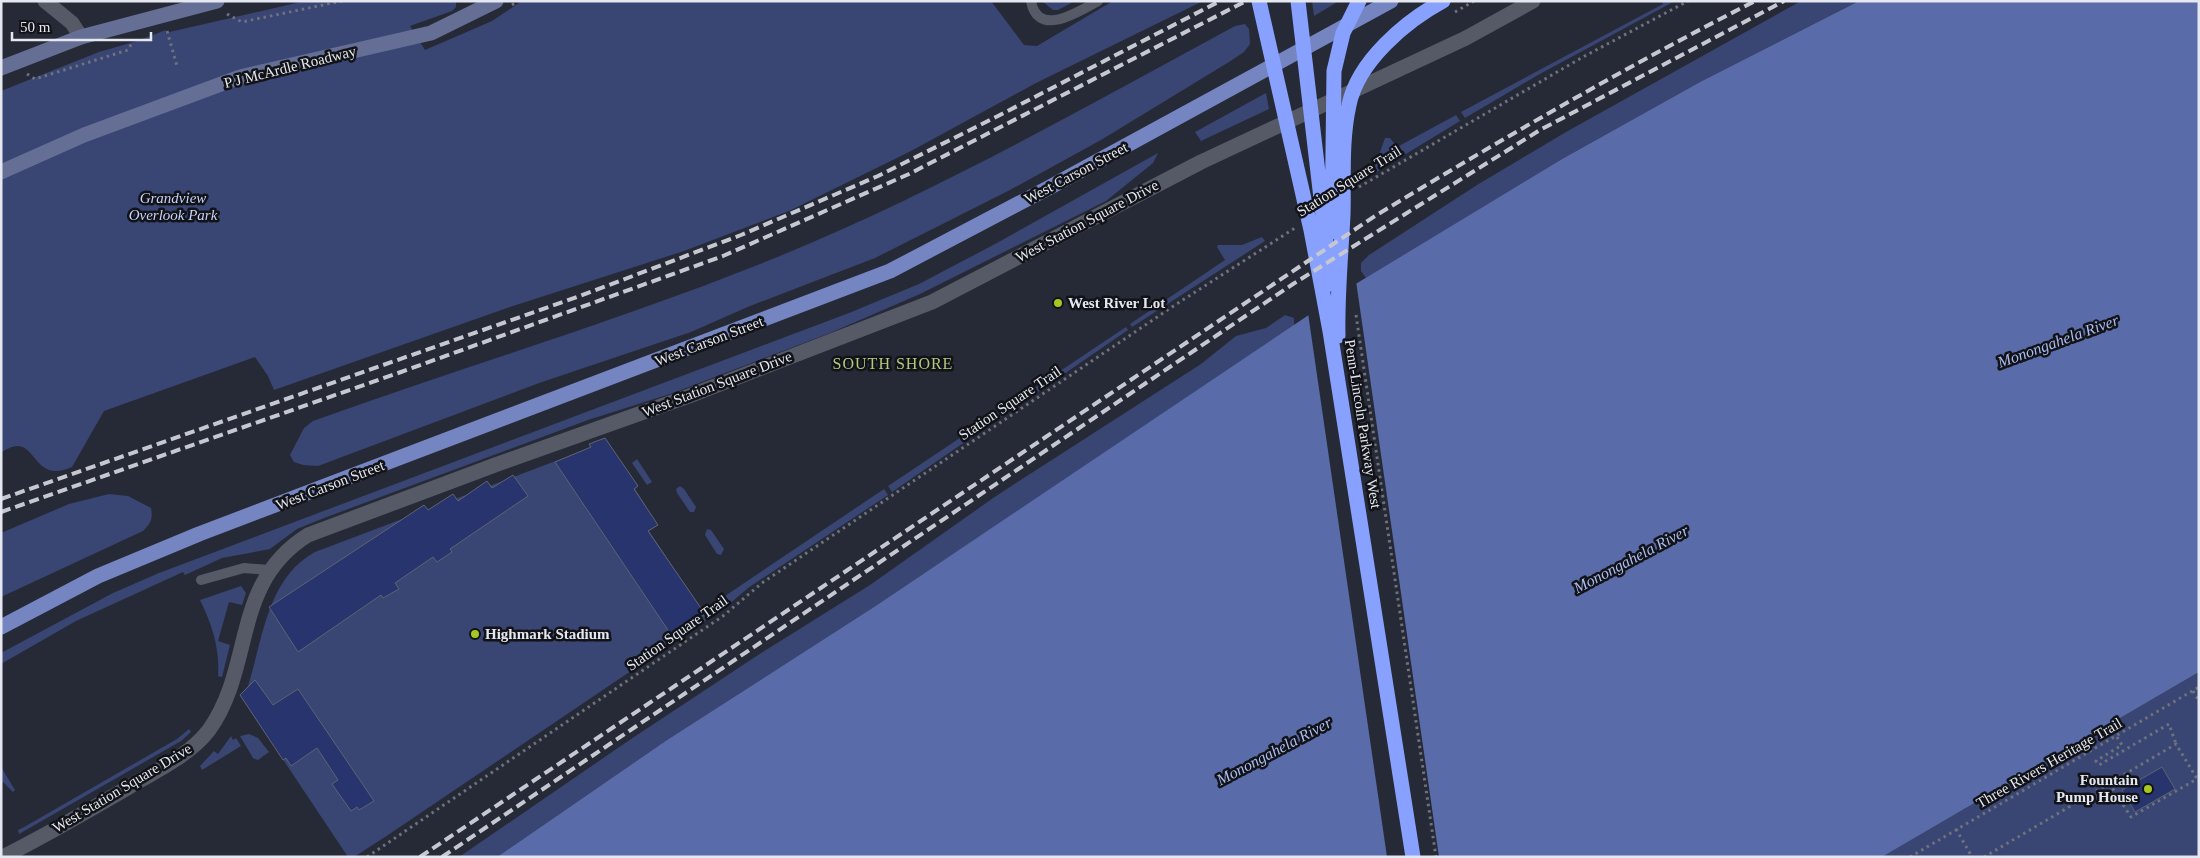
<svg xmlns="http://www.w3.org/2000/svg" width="2200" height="858" font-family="'Times New Roman',serif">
	<rect width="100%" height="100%" fill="#262a36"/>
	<!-- green -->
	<path fill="#394573" d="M305,1H456V7L452,11L410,26L425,50L492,21L522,1H991L1024,45L1037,46L1113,1H1203L1036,83L911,151L789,211L684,251L513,306L274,390L268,376L255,357L104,411L72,467C36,483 37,446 17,446C12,446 6,450 1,452V91L99,52L137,41L166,30L165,33Z
		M1042,1H1075L1058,10H1053Z
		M1312,1H1339L1314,16Z
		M1662,1H1675L1538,75L1465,118L1461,112L1663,4Z
		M1801,1H1859L1700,82L1562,159L1366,278L1361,271V263L1369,255L1477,185L1566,132Z
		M1245,24L1249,29L1250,44L1244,52L1229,62L1101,140L1010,190L875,258L750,306L691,332L539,383L318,466L303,465L294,462L290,455L304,428L313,421C466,366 624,319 775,258C934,193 1084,108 1235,26Z
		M1266,93L1269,109L1201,141L1195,132Z
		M1456,115L1460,121L1365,179L1375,166L1385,138H1390L1397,147Z
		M1158,153L1153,163L1106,201L920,294L830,333L673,393L588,420L324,518L297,529L270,549L222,558L185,575L183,572L76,621L1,664V653L113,593L159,573L849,313L919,284L995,244Z
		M1262,237L1265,241L1132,327L1130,324L1225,260L1217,247L1218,245H1242Z
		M1285,315L1294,318V326L877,605L667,740L497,857H459L631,739L755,657L870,585L996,496L1201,364L1236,336L1266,328Z
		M1126,327L1128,330L892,492L888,486Z
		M605,438L638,486L635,489L658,525L649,531L708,619L388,835L354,857H348L240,695L248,686C263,639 267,578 315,552L590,448L589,444Z
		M637,459L652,482L647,485L632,463Z
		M680,486L684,489L696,507L694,512H690L677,493L676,489Z
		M884,489L888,495L748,588L727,606L722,598Z
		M109,494L128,496L151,508C153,519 151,523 143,531L1,597V533L69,504Z
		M707,529L711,530L724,549L721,555L717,554L705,535Z
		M241,586L246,593L242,605L229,602L218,641L230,645L222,677L218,676C220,648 212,625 200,600Z
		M2199,672V857H1882Z
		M189,729L191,732L181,741L19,834L18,830L26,826L177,739Z
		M249,734L258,738L269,752L258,760L253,758L240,736Z
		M231,736L233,740L236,738L241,746L202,770L200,766L214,751L218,754Z
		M1,767L15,790L13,792L1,780Z"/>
	<!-- water -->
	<path fill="#5a6ba9" d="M1859,1H2199V672L1882,857H497L667,740L877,605L1349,288L1562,159L1700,82Z"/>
	<!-- pier -->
	<path fill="#262a36" d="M1356,281L1439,857H1387L1308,313Z"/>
	<!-- building -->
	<path fill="#28346d" stroke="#5e6370" d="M605,438L638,486L634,489L658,525L648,531L705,614L672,636L555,462L591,447L589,444Z
		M513,475L528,496L450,549L452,552L437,562L433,557L395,583L399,589L383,598L381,595L298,652L269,607L424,505L428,510L453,494L458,501L487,481L492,488Z
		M255,680L273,705L298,689L374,801L359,810L357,807L351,811L332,784L338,780L317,748L291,766L286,758L283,760L240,695Z
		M2162,767L2175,789L2135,812L2122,790Z"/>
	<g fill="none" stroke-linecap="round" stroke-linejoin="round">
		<!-- path -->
		<path stroke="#6e727c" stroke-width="3" stroke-dasharray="2.5 4" stroke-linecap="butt" d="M512,5L518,1
			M1455,12L1474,1
			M227,14L242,22L342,1
			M167,31L177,66
			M27,74L35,79L128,50L133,41
			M1359,187L1583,57L1688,1
			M1356,315L1436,857
			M2193,691L2199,701
			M2117,737L2122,745L2096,761L2099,765L2169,724L2176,744
			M2109,783L2131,817L2197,779
			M1956,829L1972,857
			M367,857L723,616L762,583L1175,305L1295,228
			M1910,857L2199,687
			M1984,857L2176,744L2199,782"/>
		<!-- lane -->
		<path stroke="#565a67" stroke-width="10" d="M1031,1C1038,39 1079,11 1098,1
			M201,580L244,568L269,570"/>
		<!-- street -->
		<path stroke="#565a67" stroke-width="15" d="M45,1L72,23L81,37
			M3,857C46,835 88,811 129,787C156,771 190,755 209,730C255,665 231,583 308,535L495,465L689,396L932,302L1201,162L1466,38L1533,1"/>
		<!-- secondary -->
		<path stroke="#656f95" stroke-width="15" d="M1,68L81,37L217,1
			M1,172L84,135L240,77L431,33L496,1"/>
		<!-- primary -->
		<path stroke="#7485c2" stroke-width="15" d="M1,627L98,576L199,534L890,271L1052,186L1391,1"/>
		<!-- highway -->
		<path stroke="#88a1ff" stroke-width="15" d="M1259,1L1311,230L1330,331L1413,857
			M1298,1L1331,284
			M1332,232L1334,71L1343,33L1359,1
			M1338,336C1337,296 1341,255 1343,215C1344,178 1341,141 1349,105C1358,61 1406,21 1443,1"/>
		<!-- rail -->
		<path stroke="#c5c8d1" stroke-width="4" stroke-dasharray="10 5" stroke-linecap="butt" d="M1,499L580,296L741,235L878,176L998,116L1220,1
			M1,512L401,372L723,256L909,174L1246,1
			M420,857L1375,216C1500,140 1624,68 1755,1
			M442,857L1293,284L1540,130L1784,1"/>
	</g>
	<!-- markers -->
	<g fill="#a7c820" stroke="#111318" stroke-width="2">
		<circle cx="1058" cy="303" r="5"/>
		<circle cx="475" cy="634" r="5"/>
		<circle cx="2148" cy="789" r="5"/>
	</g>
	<g text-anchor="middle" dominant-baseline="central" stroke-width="5" stroke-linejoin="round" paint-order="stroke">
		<!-- street labels -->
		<g font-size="15" fill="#e5e8f0" stroke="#111318">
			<text transform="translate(290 67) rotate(-14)">P J McArdle Roadway</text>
			<text transform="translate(1076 173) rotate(-28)">West Carson Street</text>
			<text transform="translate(1349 181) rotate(-32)">Station Square Trail</text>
			<text transform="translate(1087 221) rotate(-28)">West Station Square Drive</text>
			<text transform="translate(709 341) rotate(-21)">West Carson Street</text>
			<text transform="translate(717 384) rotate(-21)">West Station Square Drive</text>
			<text transform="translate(1010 403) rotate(-34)">Station Square Trail</text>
			<text transform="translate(1363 424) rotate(81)">Penn-Lincoln Parkway West</text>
			<text transform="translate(330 485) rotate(-21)">West Carson Street</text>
			<text transform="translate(677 633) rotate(-35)">Station Square Trail</text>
			<text transform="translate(2049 763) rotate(-30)">Three Rivers Heritage Trail</text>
			<text transform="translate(122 788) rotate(-31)">West Station Square Drive</text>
		</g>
		<!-- park labels -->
		<g font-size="15" font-style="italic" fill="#c7d2f7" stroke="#111318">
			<text x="173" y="198">Grandview<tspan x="173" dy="17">Overlook Park</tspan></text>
		</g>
		<!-- poi labels -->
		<g font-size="15" font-weight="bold" fill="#e5e8f0" stroke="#111318" text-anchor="start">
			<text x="1068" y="303">West River Lot</text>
			<text x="485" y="634">Highmark Stadium</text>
			<text x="2138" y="780" text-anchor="end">Fountain<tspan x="2138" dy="17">Pump House</tspan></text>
		</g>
		<!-- water labels -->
		<g font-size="16" font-style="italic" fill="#abbcf1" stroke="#111318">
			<text transform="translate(2058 341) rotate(-20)">Monongahela River</text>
			<text transform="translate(1631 559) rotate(-28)">Monongahela River</text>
			<text transform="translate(1274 751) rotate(-28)">Monongahela River</text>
		</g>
		<!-- neighbourhood labels -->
		<g font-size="16" letter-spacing="1" fill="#b4c97f" stroke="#111318">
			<text x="893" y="363">SOUTH SHORE</text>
		</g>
	</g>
	<!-- border -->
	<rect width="2200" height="858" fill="none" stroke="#e5e8f0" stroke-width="5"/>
	<!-- scale -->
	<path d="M12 32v8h139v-8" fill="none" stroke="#e5e8f0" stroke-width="2.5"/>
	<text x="20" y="32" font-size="15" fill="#e5e8f0" stroke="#111318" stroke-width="4" paint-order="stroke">50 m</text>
</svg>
